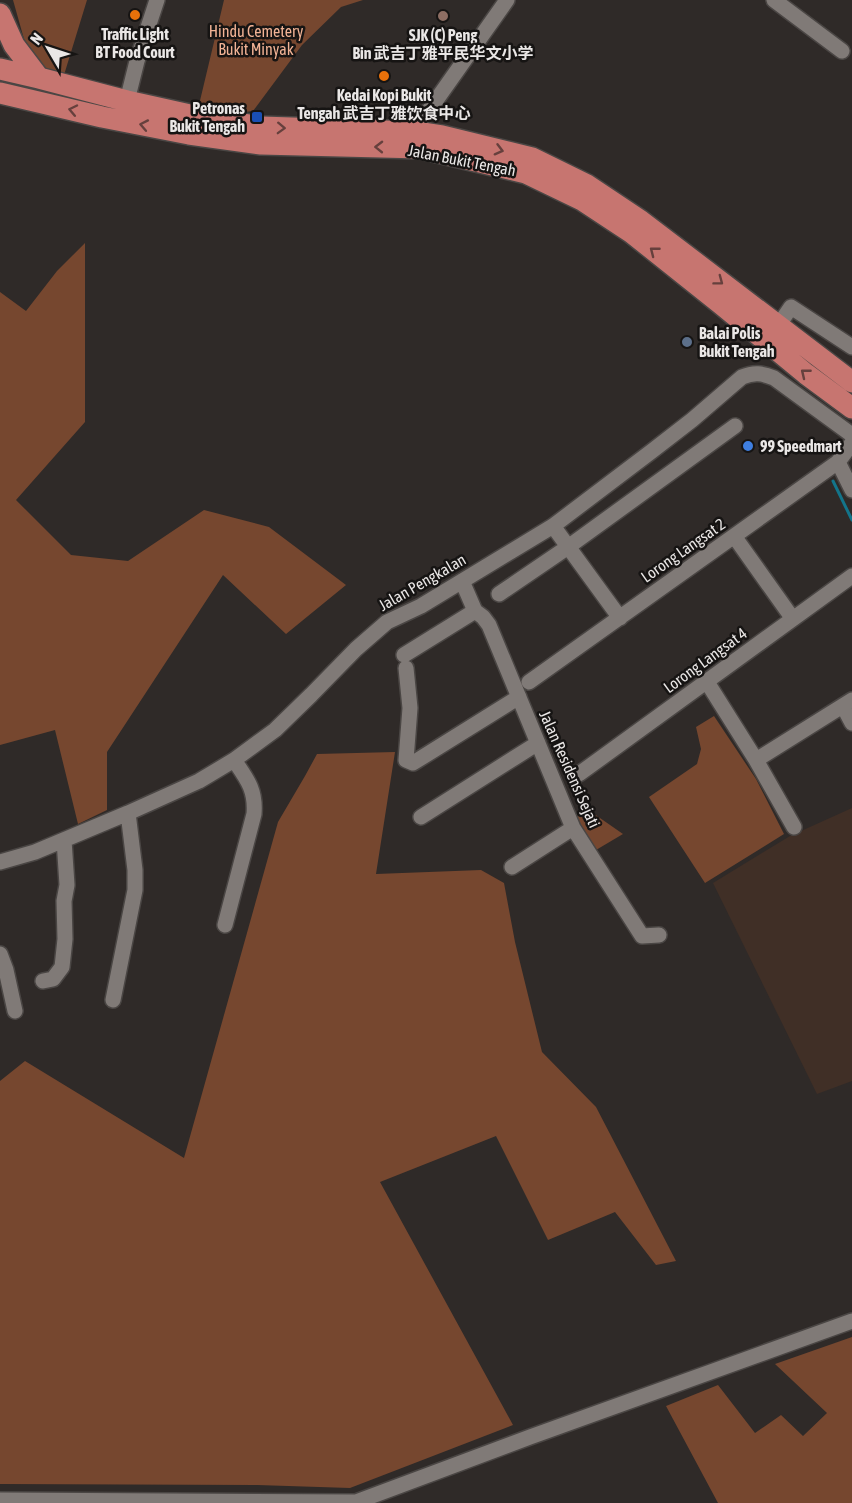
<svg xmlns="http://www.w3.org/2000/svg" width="852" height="1503" font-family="'Asap Condensed','Noto Sans SC',sans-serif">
	<rect width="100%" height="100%" fill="#2f2a28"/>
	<!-- industrial -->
	<path fill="#402f26" d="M852,808V1081L817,1094L713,883L790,836Z"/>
	<!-- green -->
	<path fill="#76472f" d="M13,0H87L64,75L43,69L24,39Z
		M224,0H363L341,7L302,45L253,111L222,115L198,109Z
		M85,243V422L16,500L71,555L128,561L204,510L269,527L346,585L286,634L223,575L107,752V810L78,824L55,730L0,745V292L26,311L57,271Z
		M714,716L756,779L784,834L705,883L649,797L697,764L701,749L696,727Z
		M395,752L376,874L481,870L504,883L515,942L542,1052L596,1107L676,1261L656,1265L615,1212L548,1240L496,1136L380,1182L513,1425L350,1488L257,1485L0,1484V1081L25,1061L184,1158L278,822L305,776L317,754Z
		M587,809L623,834L596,850L576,817Z
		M852,1337V1503H718L666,1406L718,1385L755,1433L781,1415L803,1436L827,1413L775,1364Z"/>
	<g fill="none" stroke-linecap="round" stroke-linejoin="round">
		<!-- stream -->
		<path stroke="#13748a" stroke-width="3" d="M833,481L852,520"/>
		<!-- minor casing -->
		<g stroke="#4a4644" stroke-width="18">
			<path id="minor" d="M774,0L842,51
				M127,101L137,61L157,0
				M402,127L414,125L425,116L507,0
				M778,326L791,307L852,347
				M838,462L852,490
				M553,526L620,618
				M734,536L793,619
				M462,581L475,611L483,617L489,625L573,828L642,936L659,935
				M499,594L568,547L735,426
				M404,655L475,611
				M406,668L410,708L406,760L413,763L519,697
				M529,682L838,462L852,443
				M707,682L756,760L794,827
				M843,706L852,723
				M756,760L852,700
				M579,774L852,576
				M421,817L538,743
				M0,862L35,852L128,813L199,781L234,760L275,730L311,695L356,649L387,622L421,606L553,526L652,451L692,420L742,377C754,372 762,373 774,378L852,435
				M512,867L573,828
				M225,925L254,814C256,790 247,779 234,760
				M0,954L6,970L15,1011
				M43,981L53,979L62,967L65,939L64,901L67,885L64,840
				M113,1000L135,890V870L128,813
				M0,1500L356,1502L530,1437L852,1321"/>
		</g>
		<!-- highway casing -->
		<g stroke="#4a4644" stroke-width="24">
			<path id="highway" d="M0,14L14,45L39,78
				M0,69L39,78L127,101L190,115L261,127L416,132L442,136L532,158L587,185L641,221L852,382
				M0,93L102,117L189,134L261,144L421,148L526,173L582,200L632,233L721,304L806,374L852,408"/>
		</g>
		<!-- minor -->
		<use href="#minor" stroke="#807a77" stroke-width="15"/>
		<!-- highway -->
		<use href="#highway" stroke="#c77570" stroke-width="21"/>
	</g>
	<!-- one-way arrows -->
	<defs><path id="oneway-chevron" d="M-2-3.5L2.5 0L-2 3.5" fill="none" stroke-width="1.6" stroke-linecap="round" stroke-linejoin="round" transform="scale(1.5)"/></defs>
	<g stroke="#66403d">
		<use href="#oneway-chevron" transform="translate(73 110) rotate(-168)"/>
		<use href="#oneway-chevron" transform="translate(144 125) rotate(-169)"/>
		<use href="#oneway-chevron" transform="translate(281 128) rotate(2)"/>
		<use href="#oneway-chevron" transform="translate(379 147) rotate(-179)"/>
		<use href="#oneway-chevron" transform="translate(499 150) rotate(15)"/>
		<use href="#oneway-chevron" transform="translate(654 251) rotate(-142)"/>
		<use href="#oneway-chevron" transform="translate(719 281) rotate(37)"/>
		<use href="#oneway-chevron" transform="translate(805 373) rotate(-141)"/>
	</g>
	<!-- markers -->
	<g fill="#e8710a" stroke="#161413" stroke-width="2">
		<circle cx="135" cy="15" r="6"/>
		<circle cx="384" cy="76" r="6"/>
	</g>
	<circle fill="#8d6e63" stroke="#161413" stroke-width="2" cx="443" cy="16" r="6"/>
	<rect fill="#1a4fb4" stroke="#161413" stroke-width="2" x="251" y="111" width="12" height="12" rx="3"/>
	<circle fill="#5c6f8a" stroke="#161413" stroke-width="2" cx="687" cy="342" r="6"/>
	<circle fill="#3f7fe0" stroke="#161413" stroke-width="2" cx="748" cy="446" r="6"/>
	<g text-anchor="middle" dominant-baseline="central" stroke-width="5" stroke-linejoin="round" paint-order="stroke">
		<!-- park labels -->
		<g font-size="16" fill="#f2b395" stroke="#161413">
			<text x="256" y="31">Hindu Cemetery<tspan x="256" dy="18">Bukit Minyak</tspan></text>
		</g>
		<!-- poi labels -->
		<g font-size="16" font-weight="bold" fill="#eae7e6" stroke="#161413">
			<text x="135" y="34">Traffic Light<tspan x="135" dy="18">BT Food Court</tspan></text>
			<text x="443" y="35">SJK (C) Peng<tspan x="443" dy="18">Bin 武吉丁雅平民华文小学</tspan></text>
			<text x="384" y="95">Kedai Kopi Bukit<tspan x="384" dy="18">Tengah 武吉丁雅饮食中心</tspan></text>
			<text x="245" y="108" text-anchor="end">Petronas<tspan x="245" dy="18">Bukit Tengah</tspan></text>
			<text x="699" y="333" text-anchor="start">Balai Polis<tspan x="699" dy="18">Bukit Tengah</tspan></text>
			<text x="760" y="446" text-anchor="start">99 Speedmart</text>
		</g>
		<!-- street labels -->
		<g font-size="16" fill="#eae7e6" stroke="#161413">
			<text transform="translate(462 160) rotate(11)">Jalan Bukit Tengah</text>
			<text transform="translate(683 550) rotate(-35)">Lorong Langsat 2</text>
			<text transform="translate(422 582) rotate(-30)">Jalan Pengkalan</text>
			<text transform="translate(705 660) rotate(-36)">Lorong Langsat 4</text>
			<text transform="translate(570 769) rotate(66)">Jalan Residensi Sejati</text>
		</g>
	</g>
	<!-- north arrow -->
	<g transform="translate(48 48) rotate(309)" stroke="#161413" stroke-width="4.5" paint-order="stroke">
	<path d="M0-4.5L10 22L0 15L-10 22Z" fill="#eae7e6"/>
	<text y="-9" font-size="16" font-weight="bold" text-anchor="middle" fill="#eae7e6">N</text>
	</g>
</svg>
